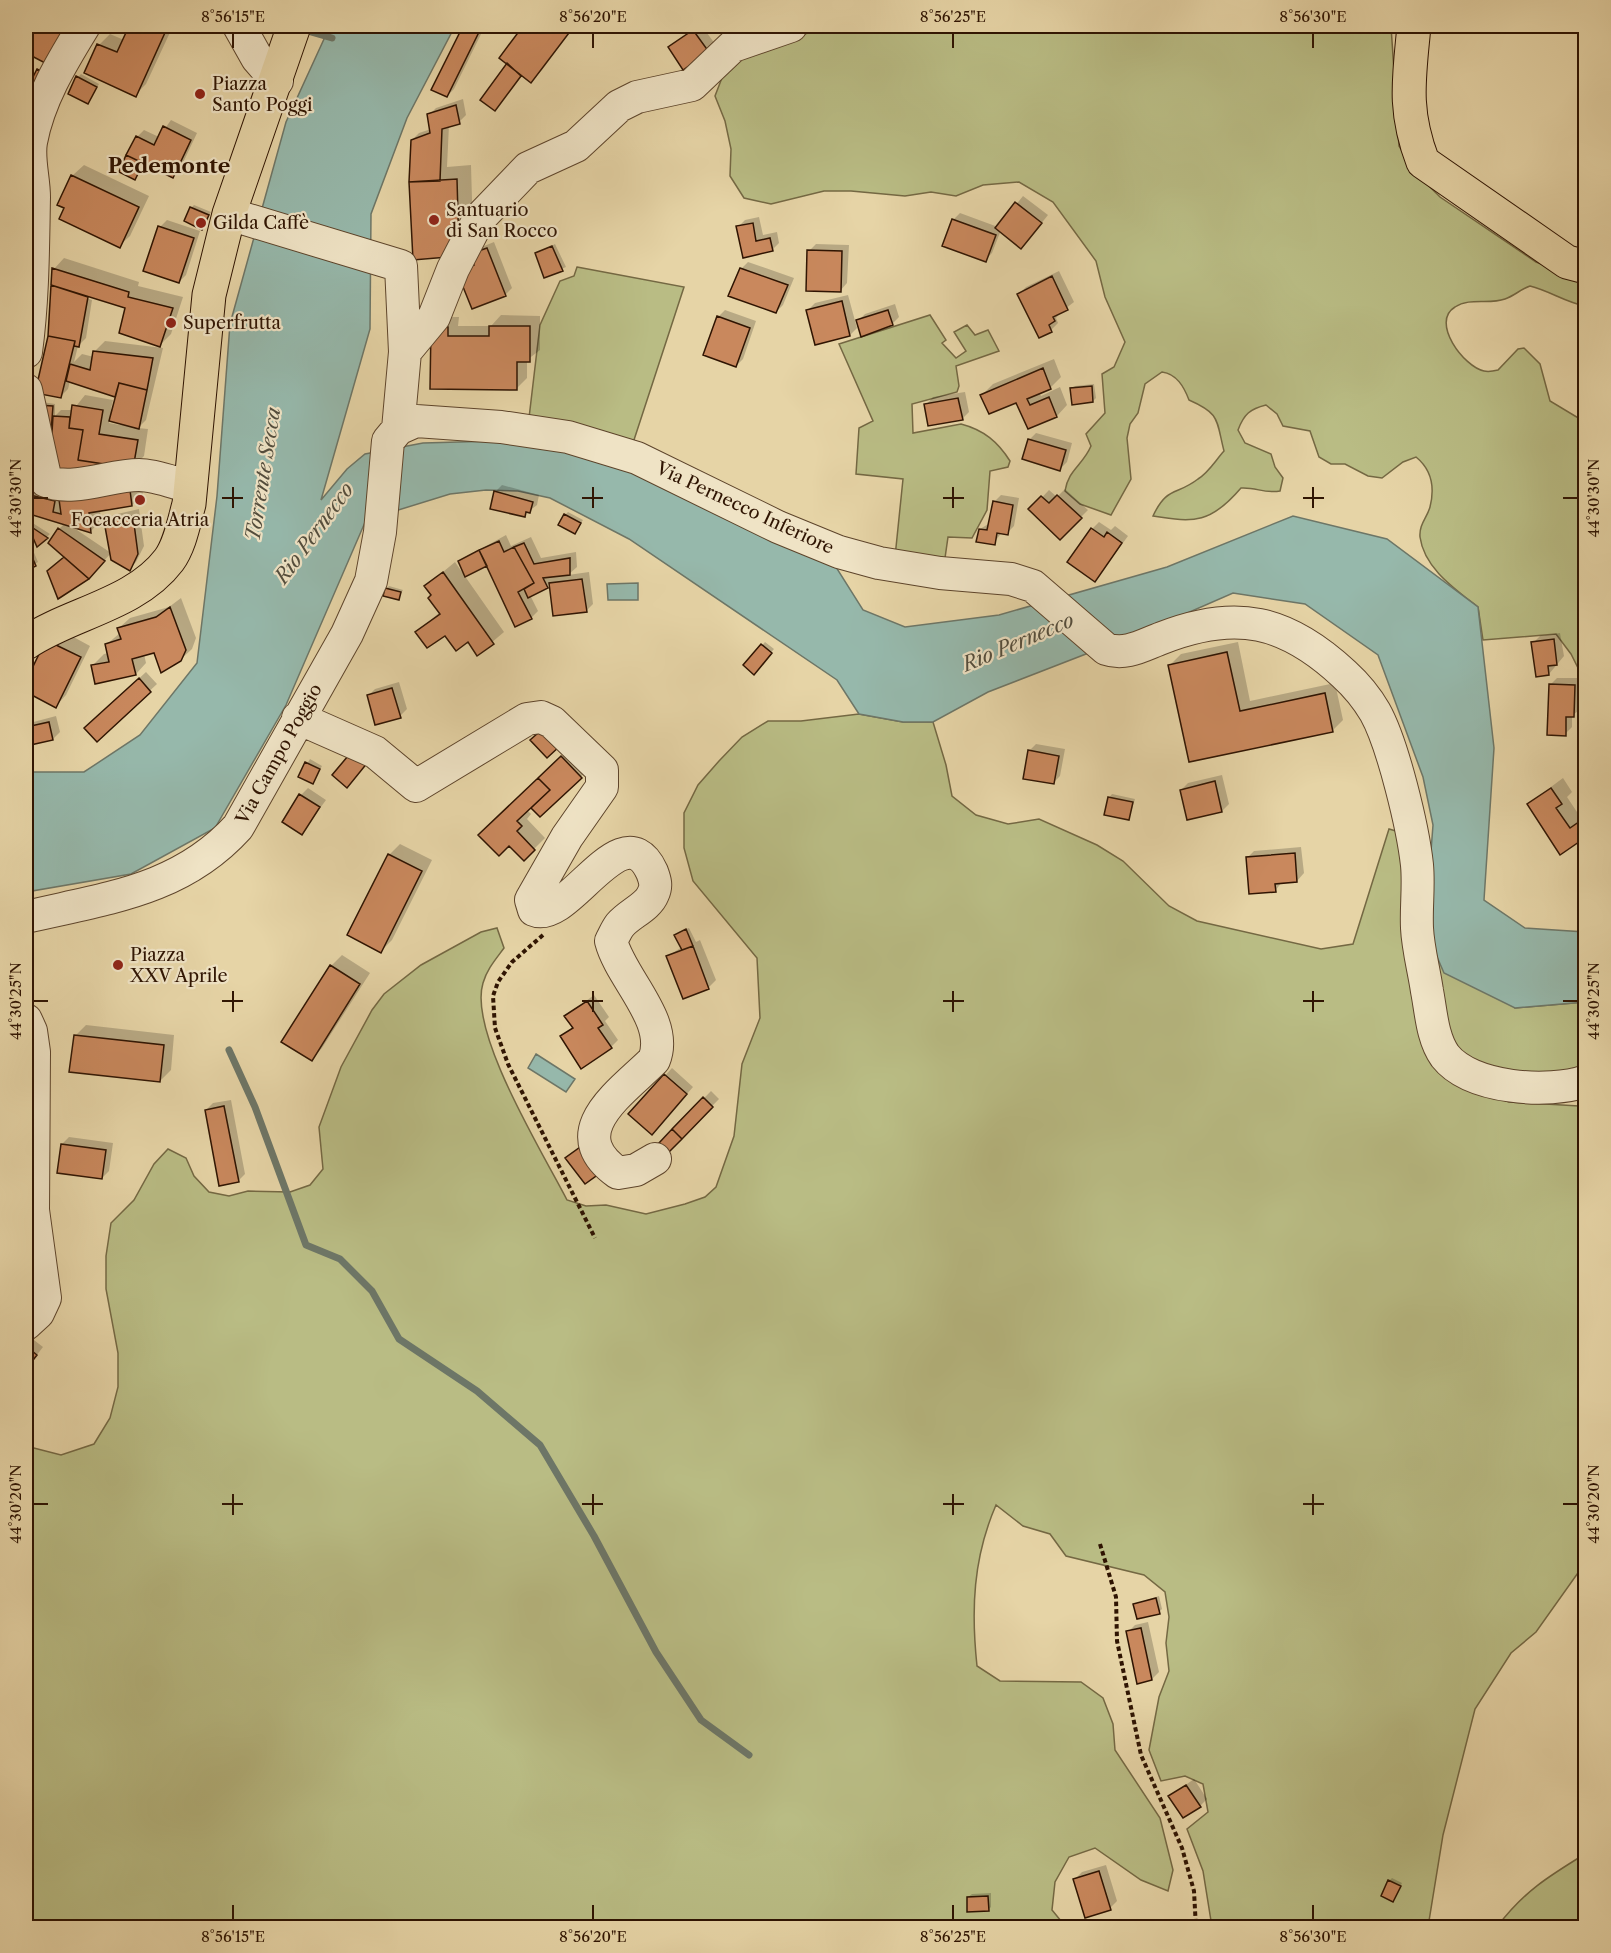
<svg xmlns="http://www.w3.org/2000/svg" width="1611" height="1953" font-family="'Libre Caslon Text',serif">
	<rect width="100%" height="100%" fill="#e6d4a6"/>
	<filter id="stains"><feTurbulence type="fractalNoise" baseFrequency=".00333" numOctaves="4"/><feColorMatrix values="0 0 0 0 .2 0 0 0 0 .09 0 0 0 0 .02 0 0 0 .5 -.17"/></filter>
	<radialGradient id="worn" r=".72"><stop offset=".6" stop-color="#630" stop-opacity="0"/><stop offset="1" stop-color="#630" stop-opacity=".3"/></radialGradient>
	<!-- green -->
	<path fill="#b9bc84" stroke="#746843" stroke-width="1.5" d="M840,26L868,33L894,26H1391L1399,146L1415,172L1440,197L1536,262L1585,280V306C1565,302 1550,291 1530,286C1521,289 1514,296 1505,299C1489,305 1470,297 1455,307C1430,322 1464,367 1484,371C1488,372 1494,371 1498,370L1518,349L1524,348L1540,364L1550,401L1585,422V682L1571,654L1556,634L1483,640L1478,607C1455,589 1424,568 1420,537C1419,524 1427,518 1430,507C1435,487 1432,470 1416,457L1403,462L1382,478L1368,476L1345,464H1331L1319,457L1310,431L1283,426L1277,414L1266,405C1250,409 1244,414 1238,430L1245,443L1271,454L1275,467L1283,478L1280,491C1265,494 1256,487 1241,488C1211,523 1195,523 1153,516C1167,486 1176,496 1198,479C1209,472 1215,461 1224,451C1216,420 1221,414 1189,400C1184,387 1177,374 1162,372L1145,384L1138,413L1130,424L1127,438L1131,479L1111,515L1080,504L1065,491C1068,470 1083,465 1091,446L1086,434L1105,413L1102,374L1114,367L1125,342L1105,297L1096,261L1053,202L1019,182L983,185L956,196L931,192L905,196L851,191H824L771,204L744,198L730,176L731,149L725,121L715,96L725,70L768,42Z
		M577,267L684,287L632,446L529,418L540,325L560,281L574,276Z
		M930,315L946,340L942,343L956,358L966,351L954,332L967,325L975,335L988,330L999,351L956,366L959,386L957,392L912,404L913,433L961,424C984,430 998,442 1010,461L1008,467L990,471L987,510L972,538L948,537L944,565L895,557L903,479L856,474L859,428L873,421L839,344Z
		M859,714L903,722H933L946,765L952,796L976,815L1008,824L1039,819L1097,845L1123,861L1169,906L1197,921L1321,949L1353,944L1389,829L1403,833L1415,980L1476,1090L1509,1102L1579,1106L1585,1102V1563L1536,1632L1511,1653L1475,1709L1443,1835L1428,1927H1212L1203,1871L1187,1829L1208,1812L1203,1784L1185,1776L1161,1781L1149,1750L1159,1697L1169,1671L1166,1643L1169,1617L1165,1592L1144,1575L1066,1556L1050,1534L1023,1526L996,1505C973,1558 971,1610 977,1666L1000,1681L1081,1682L1103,1698L1113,1724L1115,1750L1160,1818L1173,1870L1168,1891L1141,1880L1095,1848L1069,1857L1055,1882L1052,1910L1066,1927H26V1446L61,1455L94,1444L110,1418L118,1387V1353L106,1289V1256L111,1223L134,1200L154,1164L168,1149L186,1158L194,1176L209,1192L229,1196L248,1191L290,1192L310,1185L323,1169L319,1127L341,1067L372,1010L384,994L421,965L481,932L497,928L504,948C496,959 487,969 483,983C468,1032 543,1153 567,1200L586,1206L606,1205L646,1214L685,1204L705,1197L716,1187L734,1136L742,1064L760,1018L757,958L693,881L684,848V813L698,785L719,761L742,737L768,721H801Z
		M1425,929L1515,1008L1585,1002V1067L1530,1077L1464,1060L1450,1037Z
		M1585,1854V1927H1497C1523,1892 1549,1876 1585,1854Z"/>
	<!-- water -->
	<path fill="#96b8ab" stroke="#6d7667" stroke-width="1.5" d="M330,26H455L407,118L371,214L370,329L321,500L347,469L365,454L423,443L495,441L579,453L634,470L836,567L863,610L905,627L999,615L1167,567L1293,516L1387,539L1478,607L1494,748L1484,900L1525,928L1585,932V1002L1515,1008L1444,973L1425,929L1433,825L1423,777L1378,655L1305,604L1233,593L1153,628L988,692L933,722H903L859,714L837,680L629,539L550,498L518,491L486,490L450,494L366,520L286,705L215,828L131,874L26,892V772H84L140,735L197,663L217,496L230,324L286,122Z
		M638,583V600H608L607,584Z
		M536,1054L575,1079L566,1092L528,1068Z"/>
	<!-- shadow -->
	<path fill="#0003" fill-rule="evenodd" d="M26,26H72L47,63L26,51Z
		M131,26H173L146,84L135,95L99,45L110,34L124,40Z
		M465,26H485L454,89L447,96L433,89Z
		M524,26H575L542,70L531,81L523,74L495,109L508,63L501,58Z
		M699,26H702L715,44L708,51L670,47Z
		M81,74L99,84L88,102L78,77Z
		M463,99L466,115L459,122L449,125L447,167L471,165L473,233L458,248L412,140L419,133L431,129L429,115L436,108Z
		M171,120L197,133L180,169L173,176L144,162L135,178L137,137L144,130L159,137Z
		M84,165L149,196L130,236L119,246L59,204L73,175Z
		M1023,196L1048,215L1028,240L1001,230L992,253L985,260L953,220L960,213L998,227Z
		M194,205L211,212L202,228L191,208Z
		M759,217L763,235L777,232L779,243L772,250L744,256L738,227L745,220Z
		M167,220L200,231L186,275L179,282L160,227Z
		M494,242L512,288L505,295L466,265L479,248Z
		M555,244L566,267L545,276L537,254Z
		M816,244L849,245L847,283L840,291L809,251Z
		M64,258L139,282L138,286L183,297L171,334L160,345L127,307L57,286V289L92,300L86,338L78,346L74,362L82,354L94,357V352L105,341L163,348L146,420L138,428L148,429L144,456L133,467L63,472L53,428L51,430L42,402L55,404V416L61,410H73L85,395L113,400L111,409L114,410L117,396L70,381L68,389L61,396L50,336L54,269ZM110,420L121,423L120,425L109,423Z
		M748,262L794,278L783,305L776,312L741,269Z
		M1059,271L1074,302L1061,312L1056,318L1058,323L1051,330L1039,336L1019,294L1026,287Z
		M848,295L857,328L850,335L808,310L815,303Z
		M895,304L899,317L892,324L858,321L865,314Z
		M725,310L756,321L743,359L736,366L718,317Z
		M501,315L540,316V350L527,360V378L516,389L432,328L443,317H459L458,326H491Z
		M1054,359L1061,377L1050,388L1039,392L1041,396L1060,387L1067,405L1057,416L1028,427L1017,401L982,395L993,384Z
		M1094,384L1096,398L1093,401L1072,389L1075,386Z
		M965,392L969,412L962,419L926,405L933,397Z
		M1036,433L1072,443L1067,462L1060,469L1029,440Z
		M140,471L143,494L132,505L100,510L101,520L91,531L71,526L111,553L96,570L66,556L59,529L65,523L26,512L27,482L63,490Z
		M502,485L539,495L537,505L524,515L495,492Z
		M1065,489L1088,510L1060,538L1031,509L1049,490L1057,497Z
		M1001,495L1019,498L1014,526L1007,533L1002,532L994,543L980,529L990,523L994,502Z
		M139,509L144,546L136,562L129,569L106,522L113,515Z
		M568,512L583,520L575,533L565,515Z
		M31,522L50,534L38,545L29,524Z
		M1099,522L1111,530L1115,526L1128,536L1101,573L1092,529Z
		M506,535L511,546L531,537L541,558L576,552L577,567L568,575L589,572L593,604L586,611L551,583L530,595L538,611L531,618L488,564L459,561Z
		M32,548L38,562L26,569V551Z
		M455,562L504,632L478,654L468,640L445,633L417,632L440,612L426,586Z
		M389,586L403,590L398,598L386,589Z
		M181,598L196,638L192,649L180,660L155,651L144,654L146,663L136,674L93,665L104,654L109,653L107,644L120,633L119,628L130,618L169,607Z
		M1560,633L1564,656L1549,674L1533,643L1540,636Z
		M68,634L90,646L66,695L56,706L26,691V684L43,649Z
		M765,642L774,649L756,670L745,665Z
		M1238,642L1250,701L1335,683L1343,720L1332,731L1190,760L1170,665L1181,654Z
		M146,672L157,684L97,740L93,721Z
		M1557,678H1581L1580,709L1572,716V727L1565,734L1550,685Z
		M399,682L407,709L400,716L368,696L375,689Z
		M56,716L60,732L53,739L26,745V724Z
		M1036,744L1065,749L1060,776L1053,783L1029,751Z
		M569,750L588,770L540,815L547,795L545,793L527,810L531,814L527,819L545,838L524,859L491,824Z
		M310,759L322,766L313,782L300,776Z
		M1222,775L1229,804L1222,811L1181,790L1188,783Z
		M1563,778L1572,792L1567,797L1581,818L1586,815V848L1580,840L1528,804Z
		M308,788L326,800L302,833L301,795Z
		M1112,794L1135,799L1129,819L1109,798Z
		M400,844L432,860L392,940L381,951L389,855Z
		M1301,847L1304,873L1297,881L1282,882L1275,891L1247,858L1254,851Z
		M689,928L696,942L700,940L716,980L709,987L684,997L668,956L682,947L679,932Z
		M342,955L370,973L322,1048L312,1059L331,966Z
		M594,995L609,1017L605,1021L618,1040L611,1047L562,1037L573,1027L566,1016Z
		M86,1025L174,1035L171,1070L160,1081L75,1036Z
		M672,1068L693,1087L659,1126L630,1114Z
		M711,1091L719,1099L669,1150L673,1130Z
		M231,1100L245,1174L238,1181L206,1110L213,1103Z
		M69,1137L113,1143L109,1171L102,1178L62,1144Z
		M26,1271L32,1300L26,1307Z
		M30,1337L43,1347L26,1369V1341Z
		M1159,1596L1162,1609L1159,1612L1135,1604Z
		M1148,1622L1159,1672L1152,1679L1128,1632L1135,1625Z
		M1194,1779L1207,1799L1200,1806L1170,1796Z
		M1106,1865L1117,1901L1110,1908L1075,1879L1082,1872Z
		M1392,1878L1402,1883L1393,1900L1389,1881Z
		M991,1893V1907L988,1910L968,1897L972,1894Z"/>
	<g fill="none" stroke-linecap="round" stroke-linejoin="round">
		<!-- stream -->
		<path stroke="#6d7667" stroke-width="7" d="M311,32L332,38
			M229,1050L255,1107L306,1245L340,1259L372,1291L399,1339L477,1391L540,1445L594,1536L656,1652L701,1720L749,1755"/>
	</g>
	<!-- building -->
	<path fill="#c9885d" stroke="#2f1402" stroke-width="1.5" d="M26,26H68L47,64L26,53Z
		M129,26H168L136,97L84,73L97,44L117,52Z
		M463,26H482L447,97L431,90Z
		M523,26H568L572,29L531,83L499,58Z
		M693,30L709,52L683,70L668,47Z
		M507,63L521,76L495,111L480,100Z
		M37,69L46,74L39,86L31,81Z
		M76,76L97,87L88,104L68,94Z
		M456,105L460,124L442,129L440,181L409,182L411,140L430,133L427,114Z
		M163,126L191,140L173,178L126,155L136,136L154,145Z
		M126,155L143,163L135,180L119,172Z
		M71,175L139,207L120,248L59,219L64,208L57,205Z
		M457,179L459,250L448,257L413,260L409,182Z
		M1015,202L1042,223L1021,249L995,228Z
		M190,207L209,215L202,230L184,221Z
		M952,219L996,235L986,262L942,246Z
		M753,223L756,241L770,238L773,251L743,258L736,226Z
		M158,226L194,238L179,283L143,271Z
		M552,246L563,271L544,278L535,253Z
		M487,248L506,296L472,309L457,272L474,265L470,254Z
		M807,250L842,251L841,292L806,291Z
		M52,268L129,292L128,297L173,308L160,347L119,333L125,308L51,285Z
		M740,268L788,285L776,313L728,296Z
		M1052,276L1068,310L1053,317L1055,321L1049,325L1052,332L1039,338L1017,294Z
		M51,285L88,297L79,347L74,346L75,341L48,336Z
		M842,301L850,336L815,345L806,310Z
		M888,310L893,325L861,337L856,320Z
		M717,316L750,328L736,367L703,355Z
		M489,326H530V362H517V390L430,389L431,327H448V336H489Z
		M48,336L75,341L61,398L35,393Z
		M93,351L153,358L147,390L119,383L115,397L66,381L70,364L90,370Z
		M1043,368L1051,389L1027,399L1030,405L1049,397L1057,417L1028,429L1016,403L989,414L980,395Z
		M119,383L147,390L139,429L109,421Z
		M1092,386L1093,402L1072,405L1070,388Z
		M958,398L963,420L928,426L924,404Z
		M37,405L53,406L51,432Z
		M72,405L103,410L99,434L138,440L133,469L78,460L83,430L69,428Z
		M53,416L70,417L69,428L83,430L78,460L104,464L57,472L50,465Z
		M1028,439L1066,450L1060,471L1022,459Z
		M129,482L132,506L89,513L91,533L26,513V494L55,501L53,512L61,514L58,492Z
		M494,491L533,502L530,513L526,512L525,517L490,509Z
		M1057,495L1082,518L1060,540L1028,509L1041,496L1049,503Z
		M993,501L1013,505L1008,535L997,533L995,545L976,542L979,529L987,530Z
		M564,514L581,523L575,534L558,525Z
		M133,516L138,554L130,571L111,560L104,521Z
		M27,524L48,538L37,547Z
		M58,528L105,561L89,579L48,543Z
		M1091,528L1104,537L1107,532L1122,543L1095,582L1067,562Z
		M499,541L504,552L514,547L534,583L518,592L532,619L515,627L479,550Z
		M524,543L534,564L570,558V575L543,578L548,588L528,598L524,589L534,583L514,547Z
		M29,550L36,566L26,571V552Z
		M479,550L487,566L465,577L458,561Z
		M64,557L89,579L58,599L47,571Z
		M443,572L494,644L477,656L468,642L456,651L445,636L427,648L415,632L440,614L428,598L431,595L424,586Z
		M582,579L587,612L553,616L549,583Z
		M385,588L401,592L399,600L383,596Z
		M170,607L186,650L181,661L161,673L154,653L132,659L136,675L95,684L91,665L109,662L105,644L121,639L117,628L156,617Z
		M1554,639L1557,665L1548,666L1549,675L1536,677L1531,642Z
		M761,644L772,653L754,675L743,665Z
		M56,645L81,657L56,708L26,692V681L42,648Z
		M1227,652L1240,711L1325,693L1333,732L1189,762L1168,665Z
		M139,678L151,692L97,742L84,728Z
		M1549,684L1575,685L1574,717H1566V736L1547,735Z
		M392,688L401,718L375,725L367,695Z
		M49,722L53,740L26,746V727Z
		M545,727L561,745L547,758L530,740Z
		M353,750L368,762L347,788L332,775Z
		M1028,750L1059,756L1054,784L1023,779Z
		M561,756L582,778L540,817L531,808L550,790L538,778Z
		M305,762L320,769L313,784L298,777Z
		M538,778L550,790L517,821L522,826L517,831L535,850L524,861L509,846L499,856L478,835Z
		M1215,781L1222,812L1187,820L1180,790Z
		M1551,788L1562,804L1556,808L1570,828L1586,817V851L1579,842L1560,855L1527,804Z
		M299,794L320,807L302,835L282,822Z
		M1108,797L1133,802L1129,820L1104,815Z
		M1295,853L1297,882L1275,884L1276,892L1249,894L1246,857Z
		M388,854L422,871L381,953L347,935Z
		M686,929L693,946L682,950L674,935Z
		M693,946L709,989L683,999L666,956Z
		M330,965L360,984L312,1061L281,1042Z
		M587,1001L603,1025L598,1028L612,1048L581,1069L560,1036L573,1028L564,1016Z
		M74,1035L164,1045L160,1082L69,1072Z
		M664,1074L687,1094L652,1135L628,1114Z
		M703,1097L713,1107L682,1139L672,1129Z
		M224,1106L239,1182L219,1186L205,1110Z
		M672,1129L682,1139L669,1152L659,1143Z
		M61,1144L106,1150L102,1179L57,1173Z
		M583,1145L603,1171L585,1184L565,1158Z
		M26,1346L37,1355L26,1369Z
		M1156,1598L1160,1614L1137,1619L1133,1604Z
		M1141,1628L1152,1680L1137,1684L1126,1631Z
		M1186,1785L1201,1807L1183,1818L1168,1796Z
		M1099,1871L1111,1910L1085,1918L1073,1879Z
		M1388,1880L1401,1886L1393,1902L1381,1896Z
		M988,1896L989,1911L967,1912V1897Z"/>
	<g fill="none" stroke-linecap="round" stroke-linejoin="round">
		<!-- minor casing -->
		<g stroke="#5d442b" stroke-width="34">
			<path id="minor" d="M239,26L257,58L277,81
				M229,214L401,266L405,352L398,429
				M26,352C33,300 33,249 34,197C34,179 28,159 31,142C39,99 62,62 84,26
				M405,352L434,317L453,269L479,219L528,168L576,146L619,106L637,97L692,85L733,46L791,26
				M26,390L46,481C73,492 110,475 139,475C156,475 174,483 190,487
				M298,718L375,752L416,786L527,719L541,717L552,722L602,770V787L567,837L531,900L534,910C568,925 623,808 652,872C655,880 657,886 653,894C648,907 629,914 620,925C616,930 614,936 611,941C621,979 670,1021 654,1060C622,1092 560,1132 618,1173L636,1170L655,1159
				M26,917C106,898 180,891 238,827L347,634L371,581L380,532L388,441L398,429L416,421L501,427L568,437L637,458L778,527L839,552L879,563L940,573L1011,579L1033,586L1106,649C1126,656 1143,645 1162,638C1236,609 1286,620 1344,674C1355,684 1368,700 1375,712C1393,744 1413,828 1417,865C1419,886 1416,907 1417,928C1418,949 1424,970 1427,991C1431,1011 1432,1038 1445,1056C1471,1089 1549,1094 1586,1081
				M26,1020L31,1031L34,1052L33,1210L45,1298L38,1313L26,1324"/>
		</g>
		<!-- major casing -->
		<g stroke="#2f1402" stroke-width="35">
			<path id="major" d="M1414,26C1409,79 1403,110 1423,162L1567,262L1586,267
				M26,643C70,613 135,605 169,560C180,545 184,522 189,504L209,295L229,214L294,26"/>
		</g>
		<!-- path -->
		<path stroke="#2f1402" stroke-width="4" stroke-dasharray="4.5 3" stroke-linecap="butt" d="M543,935L512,962L498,982L493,996L495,1028L508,1064L595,1238
			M1100,1544L1116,1597L1117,1641L1141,1755L1182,1848L1194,1891L1196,1928"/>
		<!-- minor -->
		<use href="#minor" stroke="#efe3c5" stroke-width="32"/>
		<!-- major -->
		<use href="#major" stroke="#e6d4a6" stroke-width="33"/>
	</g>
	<!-- ticks -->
	<path fill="none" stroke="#2f1402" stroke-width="2" d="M233,33V48M593,33V48M953,33V48M1313,33V48M233,487V508M593,487V508M953,487V508M1313,487V508M33,498H48M222,498H243M582,498H603M943,498H964M1303,498H1324M1563,498H1578M233,991V1012M593,991V1012M953,991V1012M1313,991V1012M33,1001H48M222,1001H243M582,1001H603M943,1001H964M1303,1001H1324M1563,1001H1578M233,1494V1515M593,1494V1515M953,1494V1515M1313,1494V1515M33,1504H48M222,1504H243M582,1504H603M943,1504H964M1303,1504H1324M1563,1504H1578M233,1905V1920M593,1905V1920M953,1905V1920M1313,1905V1920"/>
	<!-- markers -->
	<g fill="#8f2418" stroke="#efe3c5" stroke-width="2">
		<circle cx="200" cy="94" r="6"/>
		<circle cx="434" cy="220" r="6"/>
		<circle cx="201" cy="223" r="6"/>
		<circle cx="171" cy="323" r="6"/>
		<circle cx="140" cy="500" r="6"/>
		<circle cx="118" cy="965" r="6"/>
	</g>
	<g text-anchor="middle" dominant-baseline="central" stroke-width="4.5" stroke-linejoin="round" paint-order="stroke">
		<!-- poi labels -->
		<g font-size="18" fill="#2f1402" stroke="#efe3c5" text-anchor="start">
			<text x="212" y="84">Piazza<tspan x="212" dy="21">Santo Poggi</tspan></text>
			<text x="446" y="210">Santuario<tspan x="446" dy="21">di San Rocco</tspan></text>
			<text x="213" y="223">Gilda Caffè</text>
			<text x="183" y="323">Superfrutta</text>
			<text x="140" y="520" text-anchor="middle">Focacceria Atria</text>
			<text x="130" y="955">Piazza<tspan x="130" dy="21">XXV Aprile</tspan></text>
		</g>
		<!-- street labels -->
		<g font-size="18" fill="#2f1402" stroke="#efe3c5">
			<text transform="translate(745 508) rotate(25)">Via Pernecco Inferiore</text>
			<text transform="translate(279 754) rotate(-61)">Via Campo Poggio</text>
		</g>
		<!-- water labels -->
		<g font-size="20" font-style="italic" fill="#534d3d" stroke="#efe3c5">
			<text transform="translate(263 474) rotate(-81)">Torrente Secca</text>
			<text transform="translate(314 533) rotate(-54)">Rio Pernecco</text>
			<text transform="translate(1018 642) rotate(-23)">Rio Pernecco</text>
		</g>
		<!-- quarter labels -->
		<g font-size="21" font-weight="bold" fill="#2f1402" stroke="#efe3c5">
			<text x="169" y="165">Pedemonte</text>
		</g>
	</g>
	<!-- margin -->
	<rect width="1611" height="1953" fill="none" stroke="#e6d4a6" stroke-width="66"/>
	<rect x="33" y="33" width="1545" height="1887" fill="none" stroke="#2f1402" stroke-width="2"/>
	<g font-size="15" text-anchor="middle" fill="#2f1402">
		<text x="233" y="22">8°56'15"E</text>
		<text x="593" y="22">8°56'20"E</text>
		<text x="953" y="22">8°56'25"E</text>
		<text x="1313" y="22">8°56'30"E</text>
		<text transform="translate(16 498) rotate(-90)" y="5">44°30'30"N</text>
		<text transform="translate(1594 498) rotate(-90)" y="5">44°30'30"N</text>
		<text transform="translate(16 1001) rotate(-90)" y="5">44°30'25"N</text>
		<text transform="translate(1594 1001) rotate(-90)" y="5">44°30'25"N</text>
		<text transform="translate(16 1504) rotate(-90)" y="5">44°30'20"N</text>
		<text transform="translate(1594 1504) rotate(-90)" y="5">44°30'20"N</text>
		<text x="233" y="1942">8°56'15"E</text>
		<text x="593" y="1942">8°56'20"E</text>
		<text x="953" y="1942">8°56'25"E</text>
		<text x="1313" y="1942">8°56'30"E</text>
	</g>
	<rect width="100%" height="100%" filter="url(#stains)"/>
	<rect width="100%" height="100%" fill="url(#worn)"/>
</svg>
